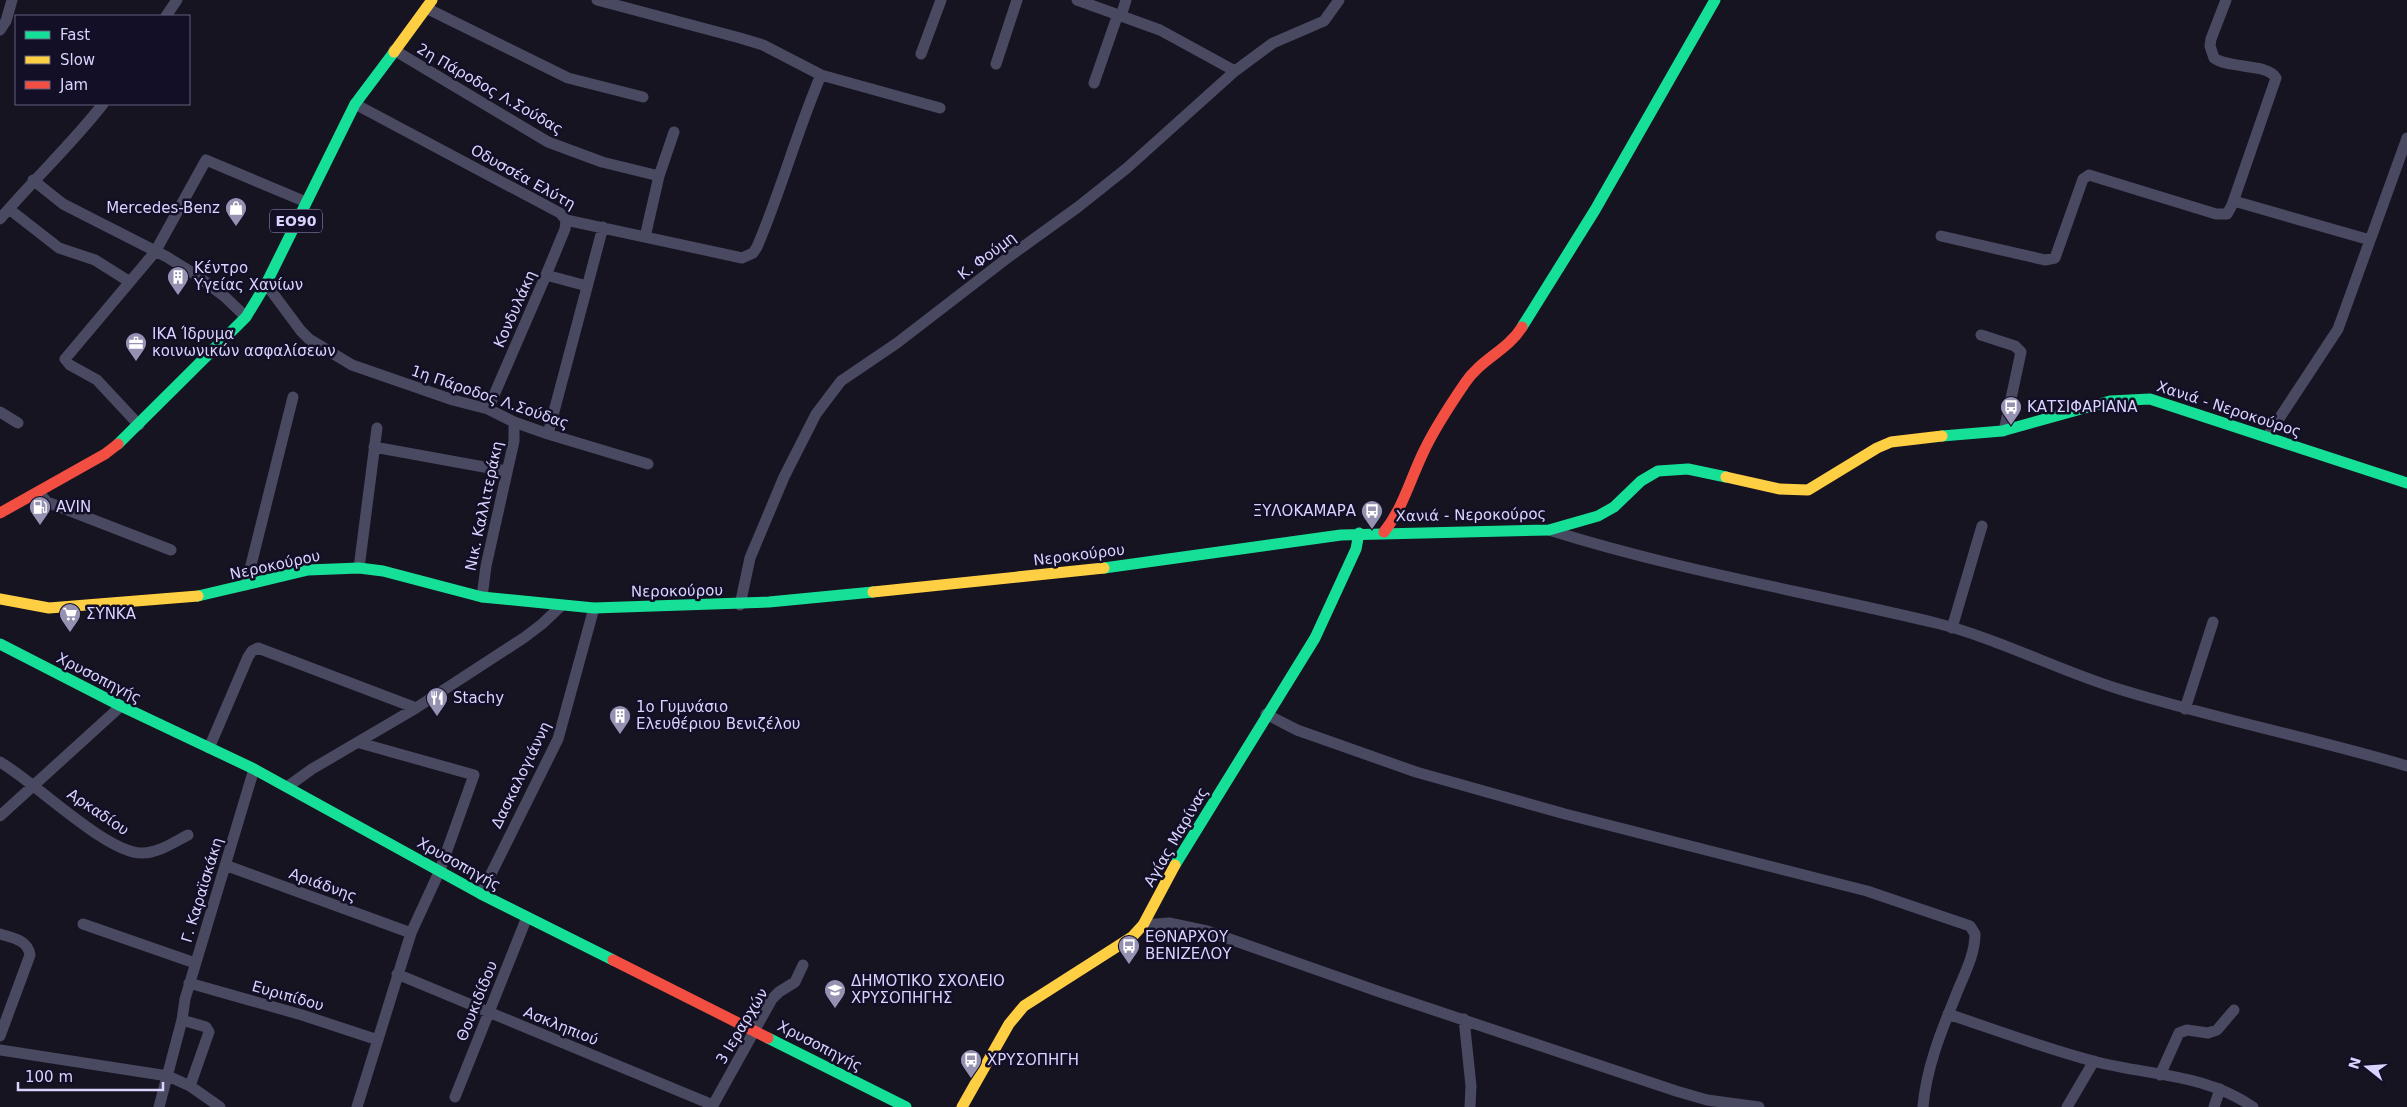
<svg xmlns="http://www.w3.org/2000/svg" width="2407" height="1107" font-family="'DejaVu Sans',sans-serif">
	<rect width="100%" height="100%" fill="#161421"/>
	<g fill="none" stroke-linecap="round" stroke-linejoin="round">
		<!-- street -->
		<path stroke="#4a4962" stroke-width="11" d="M597,0L740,38L763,45L821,75L940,108
			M1077,0L1160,30L1235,71
			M426,8L568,78L643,97
			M166,16L177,0
			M1121,16L1126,0
			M0,30L6,21L12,0
			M394,50L548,142L602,162L659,176
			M921,54L941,0
			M996,64L1017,0
			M1094,83L1118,14
			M355,104L560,213L566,220L742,258L753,253L757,247C781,191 797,131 821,75
			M33,180L63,204L167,257L196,275L224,296L246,317
			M2234,201L2370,240
			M9,209L59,248L95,260L130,282
			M0,219C33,180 71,145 103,104
			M1941,236L2045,260L2055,258L2083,179L2089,175L2216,214H2227L2232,205L2276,78C2267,63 2229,69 2214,58L2210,46L2211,39L2226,0
			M645,237L659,176L674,132
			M546,275L587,286
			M266,284L301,331L309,339L352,365L453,400L488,409L514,422L548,434L648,464
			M1981,335L2015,346L2021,352L2004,431
			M488,409L546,275L565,229L566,220
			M0,412L18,423
			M139,425L97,380L70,365L65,359L155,252L206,160L306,202
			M548,434L603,227
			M2267,437L2338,329L2407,138
			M374,447L506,471
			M38,492L47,502L171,550
			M1549,530C1676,570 1807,592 1936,623C2000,639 2059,671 2122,690C2216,719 2313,738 2407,766
			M359,568L377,428
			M246,585L293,397
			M482,597L486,566L514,441V422
			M740,605L750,558L784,477L816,414L841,381L897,343L1010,256L1078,207L1127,168L1235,71L1273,43L1324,21L1339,0
			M1952,628L1982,526
			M2185,709L2213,622
			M1266,714L1297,730L1416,772L1565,814L1867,891L1970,926L1975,934C1975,957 1962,978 1954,1000C1940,1034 1926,1070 1923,1107
			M209,748L248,657L252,651L258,648L416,708
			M0,762C35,782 105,852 141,853C157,854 174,842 188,835
			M287,787L312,769L416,708L525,637L542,624L561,606
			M0,816L121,706
			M225,865L411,933
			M481,894L558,739L594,608
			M83,924L195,963
			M1143,925L1169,923L1207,931L1380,992L1676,1091L1707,1100L1759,1107
			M0,934C13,938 28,940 30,955L0,1036
			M397,974L713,1105
			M189,983L302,1015L378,1040
			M1948,1014C1996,1030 2044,1048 2093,1061C2149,1076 2204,1073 2253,1107
			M1464,1019L1471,1086L1470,1107
			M0,1050L168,1076L190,1086L209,1032L206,1027L182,1020L185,999L254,769
			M2160,1075L2179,1033L2187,1030L2208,1033L2217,1030L2234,1010
			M190,1086L220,1107
			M455,1097L527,917
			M159,1107L182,1020
			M357,1107L411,933L440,870L474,775L360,743
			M712,1107L772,999L779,992L795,982L803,965
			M2067,1107L2094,1061
			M2214,1107L2220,1089"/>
		<!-- fast -->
		<path stroke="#16e098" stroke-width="11" d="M1522,327L1595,210L1715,0
			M1942,436L2002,431L2110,401L2150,399L2407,483
			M118,444L246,317L266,284L355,104L394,52
			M1104,568L1341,535L1549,530L1598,516L1614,507L1641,481L1658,471L1688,469L1726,477
			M198,596L308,570L359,568L383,571L482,597L594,608L769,602L873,592
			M0,644L121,706L254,769L481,894L613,960
			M1175,865L1315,638L1356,549L1359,533
			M768,1038L906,1107"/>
		<!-- slow -->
		<path stroke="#ffcf43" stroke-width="11" d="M394,52L432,0
			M1726,477L1779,489L1808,490L1877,448L1891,442L1942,436
			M873,592L1104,568
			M0,599L49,608L198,596
			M962,1107L1009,1024L1024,1006L1132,937L1143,925L1175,865"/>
		<!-- jam -->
		<path stroke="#f24e42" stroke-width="11" d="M0,513L105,454L118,444
			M1384,532C1403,508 1410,480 1423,453C1434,429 1450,405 1465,383C1481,359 1508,350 1522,327
			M613,960L768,1038"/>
	</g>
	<!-- icons -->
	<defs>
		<g id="shop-pin" transform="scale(1.125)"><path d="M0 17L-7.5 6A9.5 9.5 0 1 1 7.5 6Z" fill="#9591b1" stroke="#130f26"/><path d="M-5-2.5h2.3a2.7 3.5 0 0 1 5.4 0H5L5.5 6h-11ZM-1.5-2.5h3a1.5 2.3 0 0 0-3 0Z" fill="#fff"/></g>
		<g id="building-pin" transform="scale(1.125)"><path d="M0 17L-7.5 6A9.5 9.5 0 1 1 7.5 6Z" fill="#9591b1" stroke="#130f26"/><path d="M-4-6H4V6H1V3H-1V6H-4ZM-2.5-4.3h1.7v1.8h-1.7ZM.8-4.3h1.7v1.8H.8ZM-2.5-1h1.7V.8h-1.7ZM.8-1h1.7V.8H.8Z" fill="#fff"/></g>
		<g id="office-pin" transform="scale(1.125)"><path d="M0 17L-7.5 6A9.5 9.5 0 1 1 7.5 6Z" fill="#9591b1" stroke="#130f26"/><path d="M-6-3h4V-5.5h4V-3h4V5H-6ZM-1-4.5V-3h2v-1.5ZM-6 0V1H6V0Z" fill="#fff"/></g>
		<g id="bus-pin" transform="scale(1.125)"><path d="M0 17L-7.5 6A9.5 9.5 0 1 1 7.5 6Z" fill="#9591b1" stroke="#130f26"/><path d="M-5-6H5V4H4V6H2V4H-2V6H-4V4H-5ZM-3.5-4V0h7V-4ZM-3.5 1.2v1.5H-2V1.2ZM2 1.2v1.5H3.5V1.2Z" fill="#fff"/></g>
		<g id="fuel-pin" transform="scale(1.125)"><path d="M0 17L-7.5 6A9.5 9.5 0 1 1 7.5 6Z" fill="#9591b1" stroke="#130f26"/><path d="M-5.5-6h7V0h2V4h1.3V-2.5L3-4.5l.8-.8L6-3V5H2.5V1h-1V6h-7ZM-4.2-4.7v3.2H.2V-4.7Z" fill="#fff"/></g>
		<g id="supermarket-pin" transform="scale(1.125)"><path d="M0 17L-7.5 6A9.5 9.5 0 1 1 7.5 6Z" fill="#9591b1" stroke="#130f26"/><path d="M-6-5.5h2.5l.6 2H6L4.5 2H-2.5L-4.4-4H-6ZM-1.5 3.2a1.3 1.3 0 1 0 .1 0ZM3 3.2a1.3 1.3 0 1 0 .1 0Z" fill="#fff"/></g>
		<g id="restaurant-pin" transform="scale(1.125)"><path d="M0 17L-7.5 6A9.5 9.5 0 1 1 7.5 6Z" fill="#9591b1" stroke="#130f26"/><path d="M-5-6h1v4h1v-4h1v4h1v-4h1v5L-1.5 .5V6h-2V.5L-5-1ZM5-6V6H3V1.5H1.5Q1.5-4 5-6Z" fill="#fff"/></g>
		<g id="school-pin" transform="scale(1.125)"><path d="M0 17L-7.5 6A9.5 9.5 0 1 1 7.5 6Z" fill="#9591b1" stroke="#130f26"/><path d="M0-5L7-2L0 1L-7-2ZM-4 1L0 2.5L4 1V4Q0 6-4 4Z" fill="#fff"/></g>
	</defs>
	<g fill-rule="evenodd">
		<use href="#shop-pin" x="236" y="208"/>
		<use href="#building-pin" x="178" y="277"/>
		<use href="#office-pin" x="136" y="343"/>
		<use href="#bus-pin" x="2011" y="407"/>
		<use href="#fuel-pin" x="40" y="507"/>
		<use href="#bus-pin" x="1372" y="511"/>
		<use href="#supermarket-pin" x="70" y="614"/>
		<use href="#restaurant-pin" x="437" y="698"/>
		<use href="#building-pin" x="620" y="716"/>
		<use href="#bus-pin" x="1129" y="946"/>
		<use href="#school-pin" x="835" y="990"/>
		<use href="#bus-pin" x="971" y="1060"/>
	</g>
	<g text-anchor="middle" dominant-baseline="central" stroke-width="5" stroke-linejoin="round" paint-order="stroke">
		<!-- shield labels -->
		<rect fill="#130f26" stroke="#9e99be" stroke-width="1" x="270" y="209.5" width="52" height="23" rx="4"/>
		<g font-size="14" font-weight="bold" fill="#d9d4ff">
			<text x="296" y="221">ΕΟ90</text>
		</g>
		<!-- street labels -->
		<g font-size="15" fill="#d9d4ff" stroke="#130f26">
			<text transform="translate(490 89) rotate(30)">2η Πάροδος Λ.Σούδας</text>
			<text transform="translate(523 177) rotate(29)">Οδυσσέα Ελύτη</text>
			<text transform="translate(987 256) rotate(-37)">Κ. Φούμη</text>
			<text transform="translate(515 309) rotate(-66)">Κονδυλάκη</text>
			<text transform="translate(490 397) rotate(19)">1η Πάροδος Λ.Σούδας</text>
			<text transform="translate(2229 409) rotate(18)">Χανιά - Νεροκούρος</text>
			<text transform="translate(484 506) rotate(-78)">Νικ. Καλλιτεράκη</text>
			<text transform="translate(1471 515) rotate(-1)">Χανιά - Νεροκούρος</text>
			<text transform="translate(1079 555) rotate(-7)">Νεροκούρου</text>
			<text transform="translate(275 565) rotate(-12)">Νεροκούρου</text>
			<text transform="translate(677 591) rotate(-1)">Νεροκούρου</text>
			<text transform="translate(99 678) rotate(27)">Χρυσοπηγής</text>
			<text transform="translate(521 775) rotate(-64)">Δασκαλογιάννη</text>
			<text transform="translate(98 812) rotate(34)">Αρκαδίου</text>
			<text transform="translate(1176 837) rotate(-60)">Αγίας Μαρίνας</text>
			<text transform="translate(459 864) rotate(29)">Χρυσοπηγής</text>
			<text transform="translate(323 885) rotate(20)">Αριάδνης</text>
			<text transform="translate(202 890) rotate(-73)">Γ. Καραϊσκάκη</text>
			<text transform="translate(288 996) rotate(16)">Ευριπίδου</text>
			<text transform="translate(477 1001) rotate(-68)">Θουκιδίδου</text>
			<text transform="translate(561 1026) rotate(22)">Ασκληπιού</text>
			<text transform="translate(742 1026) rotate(-59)">3 Ιεραρχών</text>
			<text transform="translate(820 1046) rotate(27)">Χρυσοπηγής</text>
		</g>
		<!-- poi labels -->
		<g font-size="15" fill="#d9d4ff" stroke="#130f26" text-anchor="start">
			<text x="220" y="208" text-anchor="end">Mercedes-Benz</text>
			<text x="194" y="268">Κέντρο<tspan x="194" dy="17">Υγείας Χανίων</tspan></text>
			<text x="152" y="334">ΙΚΑ Ίδρυμα<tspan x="152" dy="17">κοινωνικών ασφαλίσεων</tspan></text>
			<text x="2027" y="407">ΚΑΤΣΙΦΑΡΙΑΝΑ</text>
			<text x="56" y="507">AVIN</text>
			<text x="1356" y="511" text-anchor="end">ΞΥΛΟΚΑΜΑΡΑ</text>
			<text x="86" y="614">ΣΥΝΚΑ</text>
			<text x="453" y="698">Stachy</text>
			<text x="636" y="707">1ο Γυμνάσιο<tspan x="636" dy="17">Ελευθέριου Βενιζέλου</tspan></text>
			<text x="1145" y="937">ΕΘΝΑΡΧΟΥ<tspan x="1145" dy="17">ΒΕΝΙΖΕΛΟΥ</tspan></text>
			<text x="851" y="981">ΔΗΜΟΤΙΚΟ ΣΧΟΛΕΙΟ<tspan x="851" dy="17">ΧΡΥΣΟΠΗΓΗΣ</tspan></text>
			<text x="987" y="1060">ΧΡΥΣΟΠΗΓΗ</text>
		</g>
	</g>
	<!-- legend -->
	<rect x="15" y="15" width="175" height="90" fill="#130f26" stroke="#625e7d"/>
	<rect x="25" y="31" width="25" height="8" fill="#16e098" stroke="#625e7d"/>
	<text x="60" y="40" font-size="15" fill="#d9d4ff">Fast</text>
	<rect x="25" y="56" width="25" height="8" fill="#ffcf43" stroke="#625e7d"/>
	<text x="60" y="65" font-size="15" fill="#d9d4ff">Slow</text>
	<rect x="25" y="81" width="25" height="8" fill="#f24e42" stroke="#625e7d"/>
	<text x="60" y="90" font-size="15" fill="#d9d4ff">Jam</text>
	<!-- north arrow -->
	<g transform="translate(2367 1067) rotate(287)" stroke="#130f26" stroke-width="4" paint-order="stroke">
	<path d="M0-4L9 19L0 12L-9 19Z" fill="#d9d4ff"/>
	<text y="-8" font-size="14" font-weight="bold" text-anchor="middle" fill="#d9d4ff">N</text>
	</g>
	<!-- scale -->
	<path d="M18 1082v8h145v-8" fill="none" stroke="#d9d4ff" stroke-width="2.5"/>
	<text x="25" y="1082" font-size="15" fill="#d9d4ff" stroke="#130f26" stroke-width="4" paint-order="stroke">100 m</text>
</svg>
